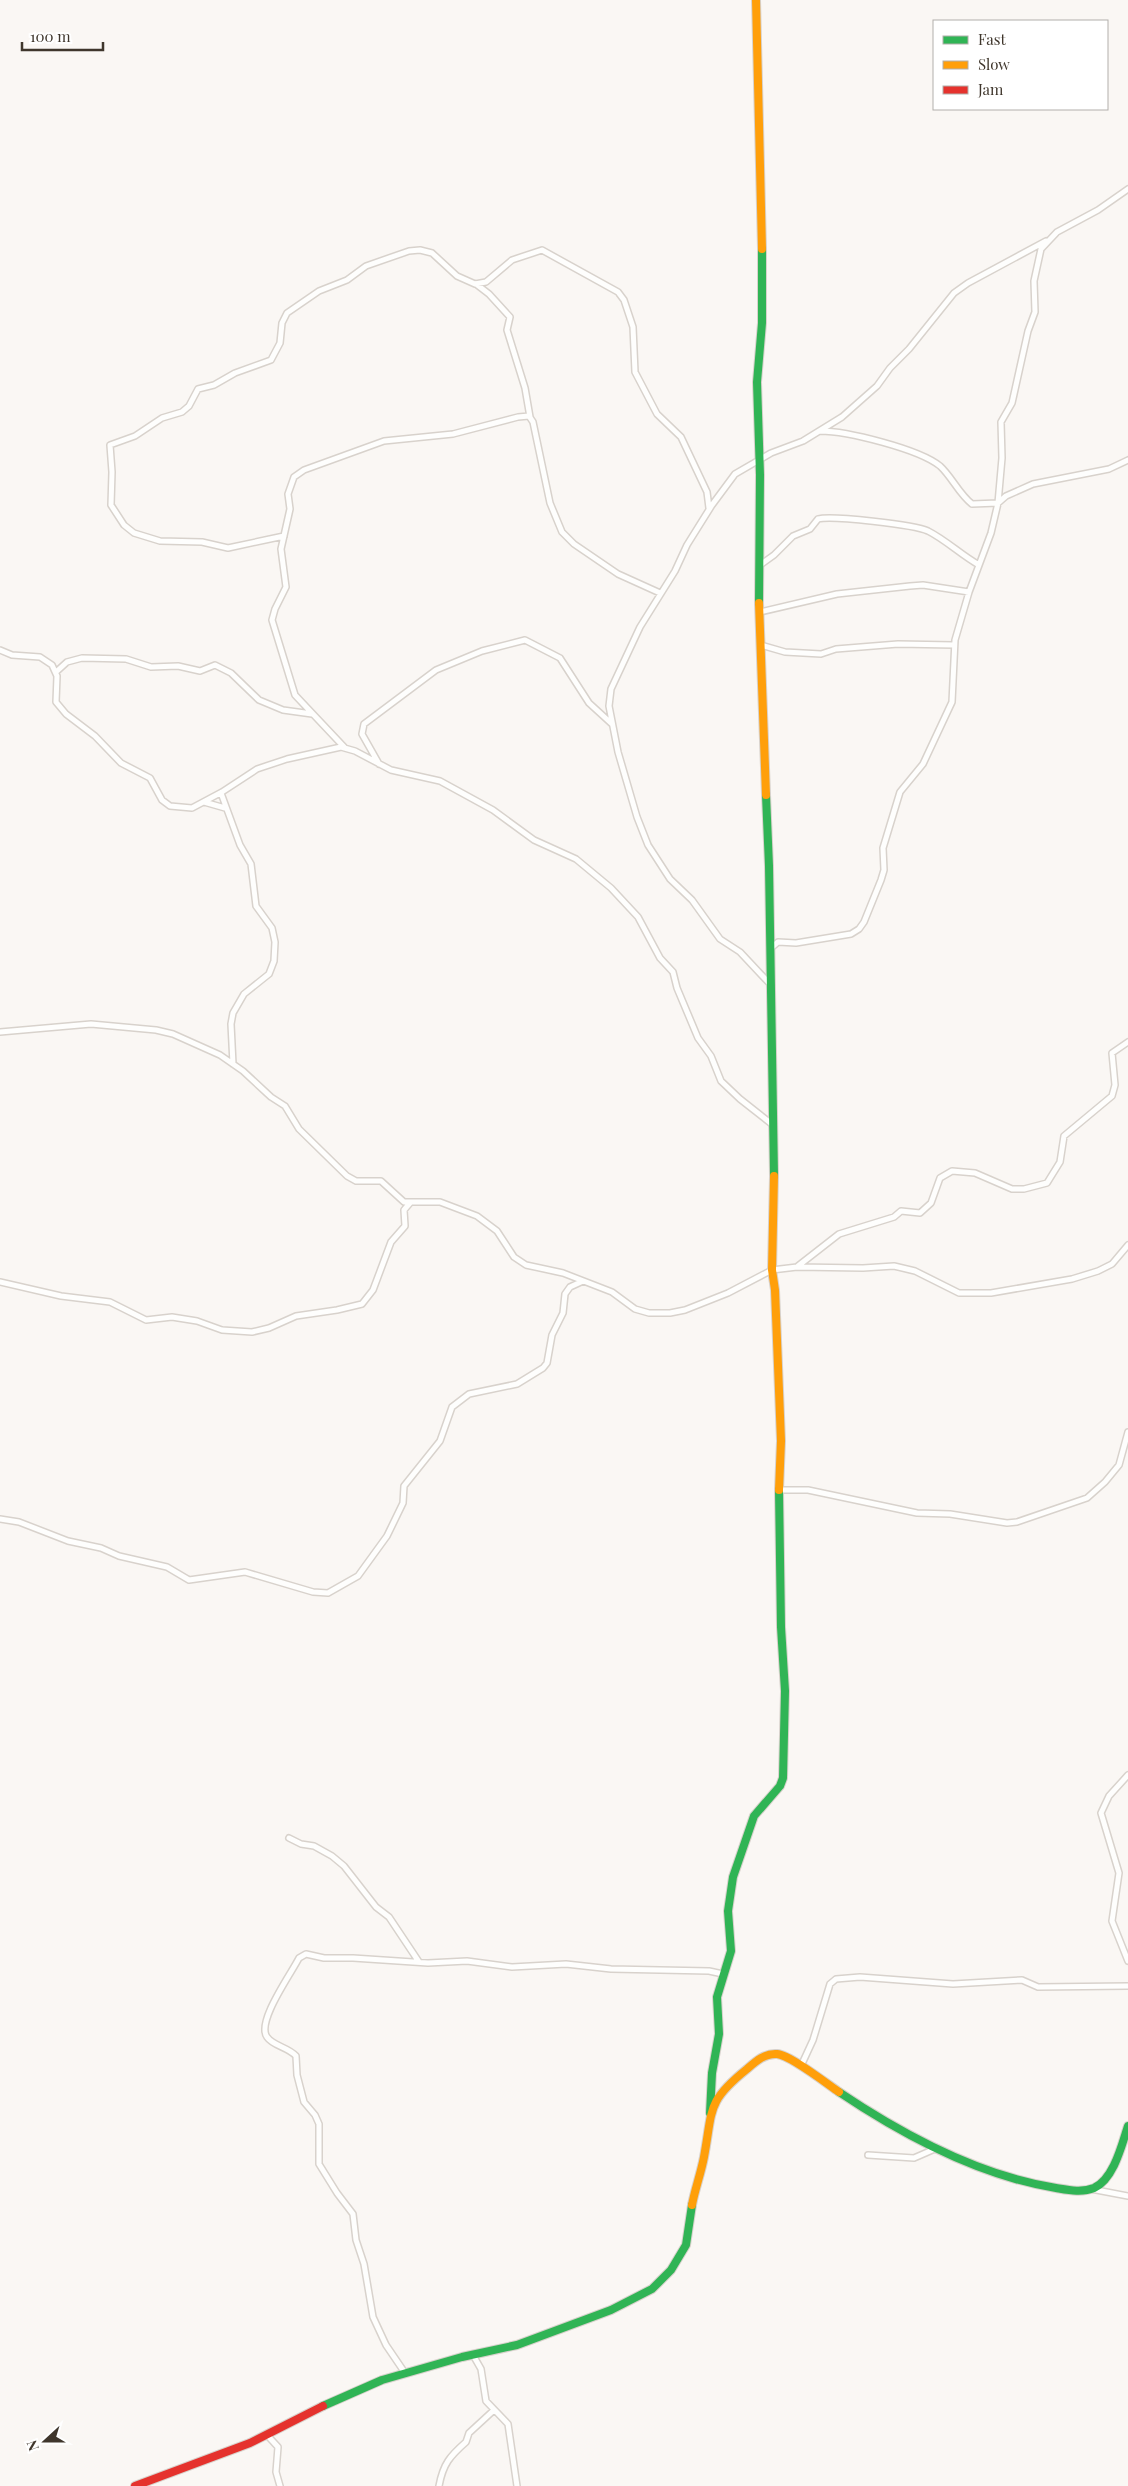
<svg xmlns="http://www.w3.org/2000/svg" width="1128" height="2486" font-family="'Playfair Display',serif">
	<rect width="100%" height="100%" fill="#faf7f4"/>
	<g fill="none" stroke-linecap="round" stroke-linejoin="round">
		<!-- street casing -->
		<g stroke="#d8d2cc" stroke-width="8">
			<path id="street" d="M476,284L489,294L510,317L507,330L525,388L530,417
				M820,431C847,431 919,449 940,466C952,477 959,494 972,504L998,503L1002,458L1001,422L1012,403L1028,331L1035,312L1034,281L1041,249L1057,232L1098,210L1128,189
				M284,536L228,548L202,542L160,541L134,533L124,525L111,505L112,472L110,445L135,436L162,418L182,412L189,406L198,389L214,385L235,373L271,360L280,343L282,323L287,313L319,291L347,280L366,266L409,251L420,250L432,253L457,276L475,284L486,282L512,260L542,250L618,292L624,300L633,327L635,372L657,414L681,437L707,492L709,508
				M760,565L774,555L793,536L810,529L818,519C831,515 915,525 928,531C946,540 961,555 979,565
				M760,612L837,594L910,586L923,585L969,592
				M761,645L785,652L821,654L836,649L898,644L954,645
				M0,650L12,655L40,657L52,665L57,676L56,702L66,714L95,736L121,763L150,778L162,800L170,806L192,808L222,792L257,769L287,759L341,747L355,751L391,770L440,781L493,810L534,840L576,859L611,888L638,917L660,958L673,972L677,988L698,1038L711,1056L721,1081L740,1099L773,1125
				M56,672L67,662L82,658L126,659L151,667L178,666L200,671L215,665L231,673L259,700L283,710L312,714
				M345,748L295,695L272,620L275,609L286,587L281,549L290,509L288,494L294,477L304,470L384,441L453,434L518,417L529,416L533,422L550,503L562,532L574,544L618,574L660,593
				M379,764L362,734L364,724L436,670L482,651L525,640L560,658L589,703L612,724
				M221,793L240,845L251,864L256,906L272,928L275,942L274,961L269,974L244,994L233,1013L231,1024L233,1064
				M204,802L225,808
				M771,948L778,942L796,943L851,934L859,929L864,922L881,880L884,870L883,848L900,792L923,764L952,702L955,640L969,592L991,533L998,503L1006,496L1033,484L1109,469L1128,460
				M771,985L740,952L720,939L692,900L670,879L648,845L637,817L618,752L609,706L611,689L640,627L675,571L687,545L712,505L735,474L771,453L803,441L842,417L877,386L890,368L909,349L954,293L968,283L1046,241
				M0,1032L91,1024L156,1030L173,1034L220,1055L243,1071L271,1097L285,1106L299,1129L347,1176L356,1181H381L404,1202H440L477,1216L497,1231L514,1257L526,1265L563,1273L612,1292L635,1309L649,1313H670L685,1310L728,1293L772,1270L797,1267L863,1268L894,1266L915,1271L959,1293H991L1072,1279L1098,1271L1112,1264L1128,1245
				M798,1266L839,1234L894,1217L901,1211L920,1213L931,1203L940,1178L952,1171L975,1173L1012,1189H1024L1047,1183L1060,1162L1064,1136L1112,1096L1115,1085L1112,1053L1128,1042
				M0,1282L61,1296L110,1302L146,1320L172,1317L197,1321L222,1330L252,1332L269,1328L296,1316L337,1310L362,1304L373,1290L391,1242L405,1226L404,1210L410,1203
				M779,1490H808L917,1513L950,1514L1007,1523L1017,1522L1087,1498L1105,1482L1119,1465L1128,1432
				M0,1519L19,1522L68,1541L101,1548L119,1556L167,1567L189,1580L245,1572L313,1592L328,1593L358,1576L387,1536L403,1503L404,1486L440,1441L452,1407L469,1394L517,1384L543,1368L547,1363L552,1335L563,1313L565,1294L570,1287L583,1281
				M1128,1775L1109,1796L1101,1813L1119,1873L1112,1921L1128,1961
				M289,1838L301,1844L314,1846L332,1856L344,1866L376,1907L389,1917L419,1962
				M801,2066L813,2040L830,1984L836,1979L860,1977L953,1984L1022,1980L1038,1987L1128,1986
				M868,2155L914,2158L937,2148
				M1091,2189L1128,2196
				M473,2355L481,2369L486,2401L508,2424L517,2486
				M405,2373L386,2345L373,2317L364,2264L356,2240L353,2214L337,2193L319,2164V2124L315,2115L304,2102L297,2075L296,2056C288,2047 273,2046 267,2037C256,2022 291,1974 299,1958L306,1954L324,1958H353L428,1963L467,1961L512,1967L566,1964L611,1969L709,1971L723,1974
				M267,2435L278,2447L276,2472L280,2486
				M439,2486C443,2464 450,2456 466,2442L469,2433L494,2410"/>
		</g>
		<!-- fast casing -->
		<g stroke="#d8d2cc" stroke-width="10">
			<path id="fast" d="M759,603L760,475L757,382L762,323V249
				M766,795L769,866L774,1176
				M839,2092C903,2135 980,2176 1056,2188C1068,2190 1082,2193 1094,2188C1114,2179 1122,2144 1128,2126
				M710,2113L712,2073L719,2034L717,1997L731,1951L728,1911L733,1877L754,1816L780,1786L783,1778L785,1691L781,1627L779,1490
				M323,2406L382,2380L462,2357L517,2345L611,2310L652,2289L671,2270L686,2245L692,2205"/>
		</g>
		<!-- slow casing -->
		<g stroke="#d8d2cc" stroke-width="10">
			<path id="slow" d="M756,0L762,249
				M759,603L766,795
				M774,1176L772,1270L775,1290L781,1441L779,1490
				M692,2205C695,2189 701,2173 704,2157C713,2109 706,2102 747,2069C756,2061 765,2053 777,2054C790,2055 826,2083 839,2092"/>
		</g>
		<!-- jam casing -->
		<g stroke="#d8d2cc" stroke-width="10">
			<path id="jam" d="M135,2486L250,2443L323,2406"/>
		</g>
		<!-- street -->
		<use href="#street" stroke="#fefefd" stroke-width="5"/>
		<!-- fast -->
		<use href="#fast" stroke="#30b455" stroke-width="8"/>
		<!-- slow -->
		<use href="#slow" stroke="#ff9f0a" stroke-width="8"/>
		<!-- jam -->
		<use href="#jam" stroke="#e5322d" stroke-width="8"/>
	</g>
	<!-- legend -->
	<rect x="933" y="20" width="175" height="90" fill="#ffffff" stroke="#b2afab"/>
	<rect x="943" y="36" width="25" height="8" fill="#30b455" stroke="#b2afab"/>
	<text x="978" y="45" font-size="15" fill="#3f362c">Fast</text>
	<rect x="943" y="61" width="25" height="8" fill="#ff9f0a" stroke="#b2afab"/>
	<text x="978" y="70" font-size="15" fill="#3f362c">Slow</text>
	<rect x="943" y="86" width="25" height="8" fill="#e5322d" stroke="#b2afab"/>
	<text x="978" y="95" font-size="15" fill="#3f362c">Jam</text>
	<!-- north arrow -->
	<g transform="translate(45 2441) rotate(249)" stroke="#ffffff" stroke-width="4" paint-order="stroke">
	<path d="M0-4L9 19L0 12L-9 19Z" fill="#3f362c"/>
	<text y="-8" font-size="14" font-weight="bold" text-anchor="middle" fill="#3f362c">N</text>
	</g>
	<!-- scale -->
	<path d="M22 42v8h81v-8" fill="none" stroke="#3f362c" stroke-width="2.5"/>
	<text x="30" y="42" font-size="15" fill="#3f362c" stroke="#ffffff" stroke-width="4" paint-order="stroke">100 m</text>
</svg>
